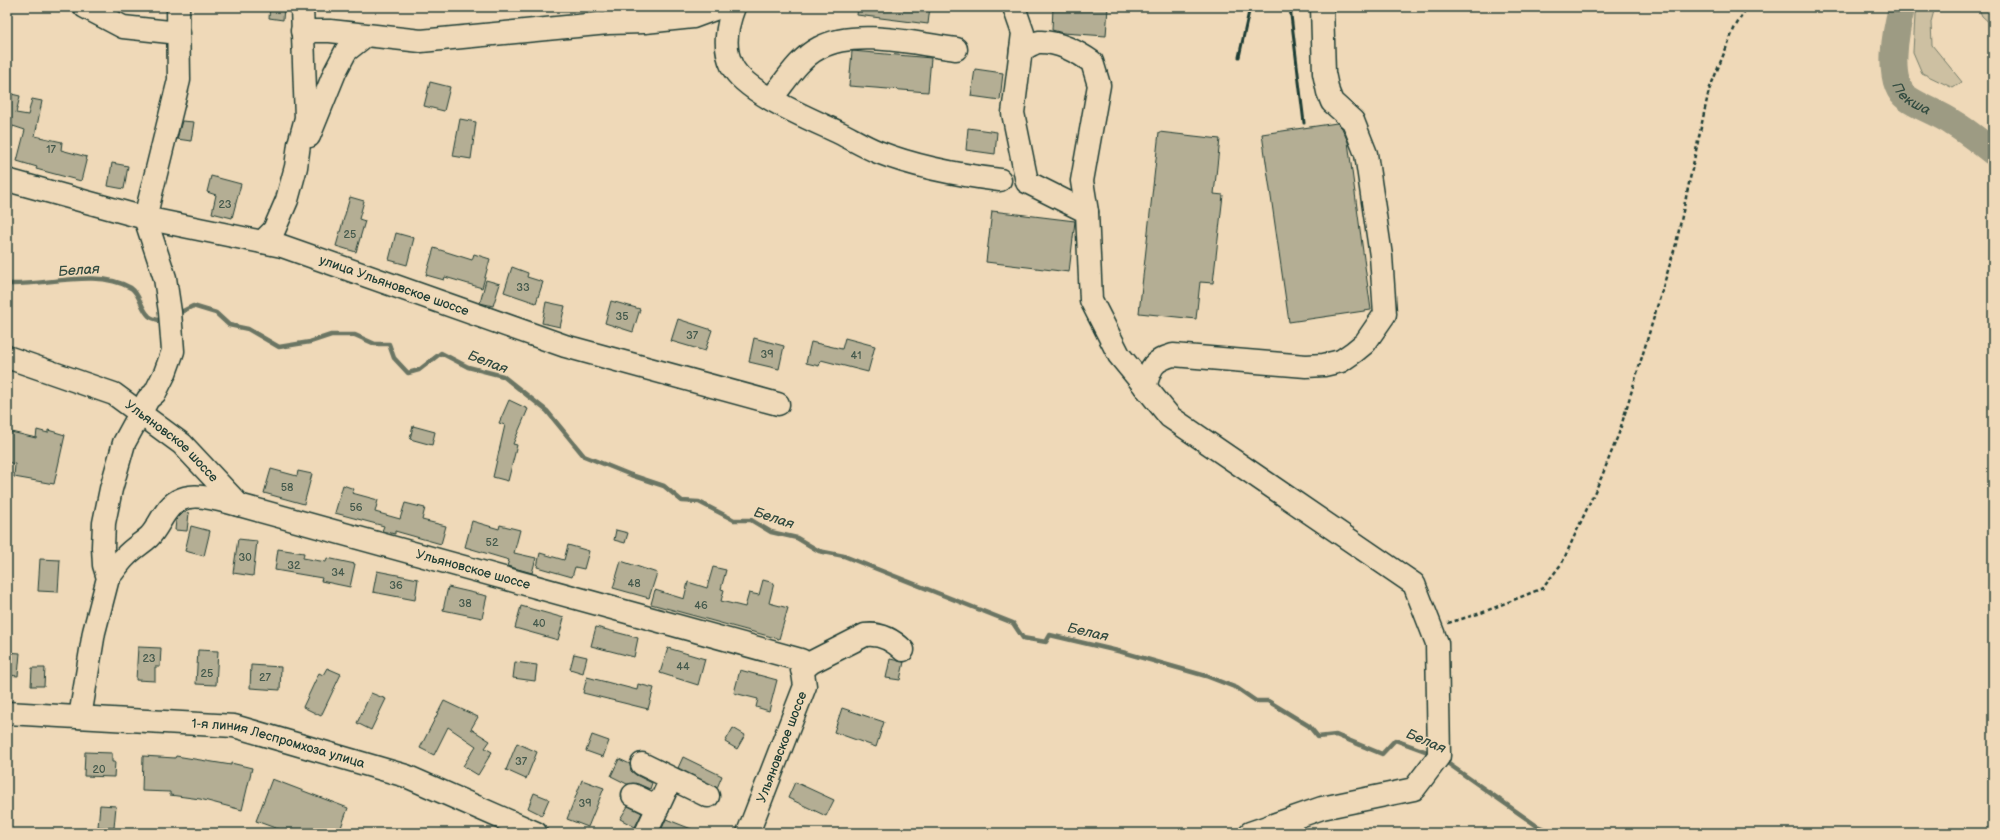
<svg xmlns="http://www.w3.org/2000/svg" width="2000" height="840" font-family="'Balsamiq Sans',sans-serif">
	<rect width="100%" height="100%" fill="#efd9b8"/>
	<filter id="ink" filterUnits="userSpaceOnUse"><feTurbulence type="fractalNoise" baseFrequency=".025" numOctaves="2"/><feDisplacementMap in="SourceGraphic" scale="8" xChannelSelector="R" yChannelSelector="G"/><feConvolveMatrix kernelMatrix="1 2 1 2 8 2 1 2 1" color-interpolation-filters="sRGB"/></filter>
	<g filter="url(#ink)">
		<!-- green -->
		<path fill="#cdc0a2" stroke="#767e6b" d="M1918,7H1935L1931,22L1932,45L1962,82L1953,88L1922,73L1913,52L1915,15Z
			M1978,7H1993V26L1982,16Z"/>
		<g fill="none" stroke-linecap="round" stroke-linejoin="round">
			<!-- stream -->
			<path stroke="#6b7563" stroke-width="4.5" d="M7,284C46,286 96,268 131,288C140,294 141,309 149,316C152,319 159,320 163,321L165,320
				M177,314L193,306L216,313L229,325L248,329L279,347L310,342L331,335H355L375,344H389L394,358L408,373L419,370L441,353L468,367L503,376L547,411L584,456L631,475L664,486L682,501L699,502L734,520H751L771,532L797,538L819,551L844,556L1013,623L1023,638L1046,642L1050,635L1122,652L1206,676L1237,688L1256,701H1268L1309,726L1318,737L1336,735L1382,754L1395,740L1433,754
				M1443,760L1537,826L1555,833"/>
			<!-- river -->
			<path stroke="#9d9b83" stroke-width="27" id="s1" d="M1902,7C1896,29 1885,82 1907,98C1921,108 1939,113 1953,123C1967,131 1980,142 1993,152"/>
		</g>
		<!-- building -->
		<path fill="#b4ae94" stroke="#1f3d34" d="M270,7H284L283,20L269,18Z
			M858,7H930L928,24L857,15Z
			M1053,7H1108L1106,36L1063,33L1052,30Z
			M852,51L931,58L928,92L849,86Z
			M975,69L1003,73L1000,100L971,96Z
			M430,82L450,87L444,111L424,106Z
			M7,93L20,96L16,113L28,115L32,99L42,101L35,136L62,142L61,150L87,157L81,181L36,169L37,167L17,161L25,130L13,126L11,132H7Z
			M460,119L476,122L471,159L453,156Z
			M182,121L194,122L191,141L177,139Z
			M1337,123L1342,128L1348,142L1371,310L1289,322L1262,134Z
			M968,128L997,132L995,154L966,150Z
			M1159,132L1220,139L1214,194L1223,195L1213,283L1200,282L1196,319L1139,313Z
			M112,163L128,166L124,189L108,186Z
			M211,176L241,184L232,218L212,213L216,195L207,192Z
			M350,197L364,201L359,219L365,221L356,252L336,246Z
			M992,211L1075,221L1069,272L986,262Z
			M396,233L414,238L407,265L389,260Z
			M434,248L472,260L474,254L490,259L482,288L445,277L444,280L426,275Z
			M512,267L528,273L527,277L543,282L536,303L504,292Z
			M486,280L500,284L493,306L480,303Z
			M611,301L640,309L633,332L605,323Z
			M546,302L565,306L560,327L542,323Z
			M678,319L712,330L705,351L671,341Z
			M754,338L784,346L779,369L749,362Z
			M845,338L875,346L868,372L821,360L819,366L806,363L811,342L842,349Z
			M509,400L528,409L513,444L517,445L508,481L493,477L505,425L499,423Z
			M413,426L435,432L432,445L410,439Z
			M37,430L48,433V430L65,435L54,484L14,477L15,464L7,462V431L36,438Z
			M271,469L297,476L298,471L312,474L304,504L264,493Z
			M343,485L354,489L352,493L378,500L375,512L400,519L405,503L425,508L422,520L446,526L441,544L395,531V534L382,531L384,526L335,513Z
			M184,512L189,513L187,531L175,530L176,520Z
			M472,521L499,529L500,525L520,530L514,553L536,558L532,573L507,566L509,560L465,547Z
			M191,526L210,531L204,556L185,551Z
			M616,530L628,533L625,543L614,540Z
			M238,539L257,541L253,576L233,573Z
			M568,545L589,551L584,569L575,567L572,577L537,567L540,553L564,560Z
			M278,549L304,553L303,558L326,562L327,558L355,564L350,587L321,581L322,578L275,570Z
			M40,559L60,560L58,592L38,591Z
			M621,561L657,573L649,598L613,588Z
			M713,567L726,570L721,589L724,590L721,601L745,607L749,593L759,595L763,580L774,583L769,603L788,608L779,639L651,604L655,590L684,599L688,582L707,588Z
			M377,571L418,579L415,600L373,592Z
			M448,587L487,596L482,618L443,610Z
			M521,606L564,618L558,640L515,628Z
			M596,627L638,638L634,657L591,646Z
			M138,647L161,648L160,667H155V681L136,680Z
			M668,648L705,659L698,685L660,673Z
			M198,650L218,651L216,685L196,684Z
			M7,652L20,653L18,676L7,675Z
			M574,654L587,657L583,673L570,669Z
			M890,659L904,662L900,680L886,678Z
			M515,662L537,665L535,681L513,678Z
			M251,665L281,667L280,690L250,688Z
			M32,668H45L44,686H31Z
			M327,668L341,674L321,716L303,707L319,673L323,675Z
			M740,670L777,680L769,711L756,707L758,699L734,693Z
			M587,677L637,690L638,684L654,688L648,709L583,693Z
			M371,693L386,699L371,730L357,723Z
			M444,701L478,717L471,729L490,741L485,748L492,752L478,775L463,766L476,746L448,727L434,755L420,748Z
			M842,708L884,722L876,747L834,732Z
			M733,728L745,735L737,749L725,742Z
			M592,735L609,741L603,757L586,751Z
			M517,743L537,752L526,779L506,770Z
			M85,752L112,753V762H115L114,777L84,776Z
			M143,756L175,758L176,756L231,765V763L252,768L242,810L200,799L170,795V792L142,791Z
			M683,757L722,776L717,788L678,768Z
			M619,759L630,764L631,771L636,775L652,783L650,789L638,784H627L611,776Z
			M272,779L348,808L339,833H289L256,821Z
			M582,780L604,788L588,827L567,819Z
			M795,782L834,800L826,816L788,798Z
			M534,793L549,799L542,815L528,808Z
			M100,805L116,806L114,828L98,827Z
			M628,806L642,813L635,827L620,819Z
			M666,819L699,832V833H660Z"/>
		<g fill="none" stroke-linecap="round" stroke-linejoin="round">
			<!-- minor casing -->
			<g stroke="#1f3d34" stroke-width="25">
				<g id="minor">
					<path d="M85,7L123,27L179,33"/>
					<path d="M734,7C727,25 723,48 732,66C745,93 813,120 840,133C852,139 865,147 878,152C916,167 959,175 1000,180"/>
					<path d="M1014,7L1023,33L1013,113L1027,182L1087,212L1091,300L1119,355L1170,417L1414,584L1437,643L1439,756L1414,789L1322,808L1250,833"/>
					<path d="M302,31H330L421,41L608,23L645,22L693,17L720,7"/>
					<path d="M1021,50C1026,48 1033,43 1039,42C1057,41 1078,52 1092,62L1099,85L1082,181L1087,212"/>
					<path d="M771,99C785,82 799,58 819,48C855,28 917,44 956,49"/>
					<path d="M309,136L335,72L346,51L365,36"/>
					<path id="s2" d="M7,180L145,218L282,246L565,346L778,404"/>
					<path d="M262,242L274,230L287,200L296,167L299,144L306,118L302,7"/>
					<path id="s3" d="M7,357L114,394L182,444L239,505L801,660L805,686L748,833"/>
					<path d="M1145,387C1151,367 1152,361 1173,355L1306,366L1324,365L1341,361L1354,352L1365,343L1385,314L1381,256L1366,154L1353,121L1332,102L1328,92L1324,73L1322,7"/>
					<path d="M108,578C114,571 119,563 125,557C132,549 141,544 149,537C156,530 160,520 166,512C183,486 215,499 239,505"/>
					<path d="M802,670L812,662L865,635C880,633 892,639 903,650"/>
					<path id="s4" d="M7,713L234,726L406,776L536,833"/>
					<path d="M80,717L94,632L108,578L104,565L103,547L104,523L111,489L124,443L148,399L155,393L165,373L173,351L170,312L165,278L145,218L179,80L178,7"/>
					<path d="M642,764L708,796"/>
					<path d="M633,795L658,807"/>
					<path d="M646,833L671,779"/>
				</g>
			</g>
			<!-- path -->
			<path stroke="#1f3d34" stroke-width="2.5" stroke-dasharray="4 3" stroke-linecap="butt" d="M1448,623L1481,613L1543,588L1562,563L1602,476L1619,433L1676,244L1709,90L1734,29L1747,7"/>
			<!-- minor -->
			<use href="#minor" stroke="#efd9b8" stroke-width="22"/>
			<!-- rail -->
			<path stroke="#1f3d34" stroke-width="3" d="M1290,7L1304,123
				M1239,57L1250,7"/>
		</g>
	</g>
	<g text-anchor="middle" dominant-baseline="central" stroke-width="3" stroke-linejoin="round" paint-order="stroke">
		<!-- number labels -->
		<g font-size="11" fill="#44594c">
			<text x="51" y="149">17</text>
			<text x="225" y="204">23</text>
			<text x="350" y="234">25</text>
			<text x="523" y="287">33</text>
			<text x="622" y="316">35</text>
			<text x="692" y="335">37</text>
			<text x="767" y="354">39</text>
			<text x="856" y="355">41</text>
			<text x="287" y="487">58</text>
			<text x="356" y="507">56</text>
			<text x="492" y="542">52</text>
			<text x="245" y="557">30</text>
			<text x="294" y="565">32</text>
			<text x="338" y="572">34</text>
			<text x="634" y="583">48</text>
			<text x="396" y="585">36</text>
			<text x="465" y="603">38</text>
			<text x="701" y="605">46</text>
			<text x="539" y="623">40</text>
			<text x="149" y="658">23</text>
			<text x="683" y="666">44</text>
			<text x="207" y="673">25</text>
			<text x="265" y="677">27</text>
			<text x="521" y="761">37</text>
			<text x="99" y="769">20</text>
			<text x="585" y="803">39</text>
		</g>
		<!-- street labels -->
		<g font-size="13" fill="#1f3d34" stroke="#efd9b8">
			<text stroke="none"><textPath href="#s2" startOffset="402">улица Ульяновское шоссе</textPath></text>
			<text stroke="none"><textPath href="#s3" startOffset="188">Ульяновское шоссе</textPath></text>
			<text stroke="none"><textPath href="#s3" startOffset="524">Ульяновское шоссе</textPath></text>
			<text stroke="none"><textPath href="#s4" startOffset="274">1-я линия Леспромхоза улица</textPath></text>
			<text transform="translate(782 747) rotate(-69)">Ульяновское шоссе</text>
		</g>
		<!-- water labels -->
		<g font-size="14" font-style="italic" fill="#324b40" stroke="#efd9b8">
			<text stroke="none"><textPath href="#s1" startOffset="99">Пекша</textPath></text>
			<text transform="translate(79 270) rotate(-4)">Белая</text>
			<text transform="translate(488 362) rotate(21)">Белая</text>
			<text transform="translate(774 518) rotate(18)">Белая</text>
			<text transform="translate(1088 632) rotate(13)">Белая</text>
			<text transform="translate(1426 741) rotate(23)">Белая</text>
		</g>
	</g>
	<!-- margin -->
	<rect width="2000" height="840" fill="none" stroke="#efd9b8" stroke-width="24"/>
	<rect x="12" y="12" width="1976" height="816" fill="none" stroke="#1f3d34" stroke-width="1.5" filter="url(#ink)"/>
</svg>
